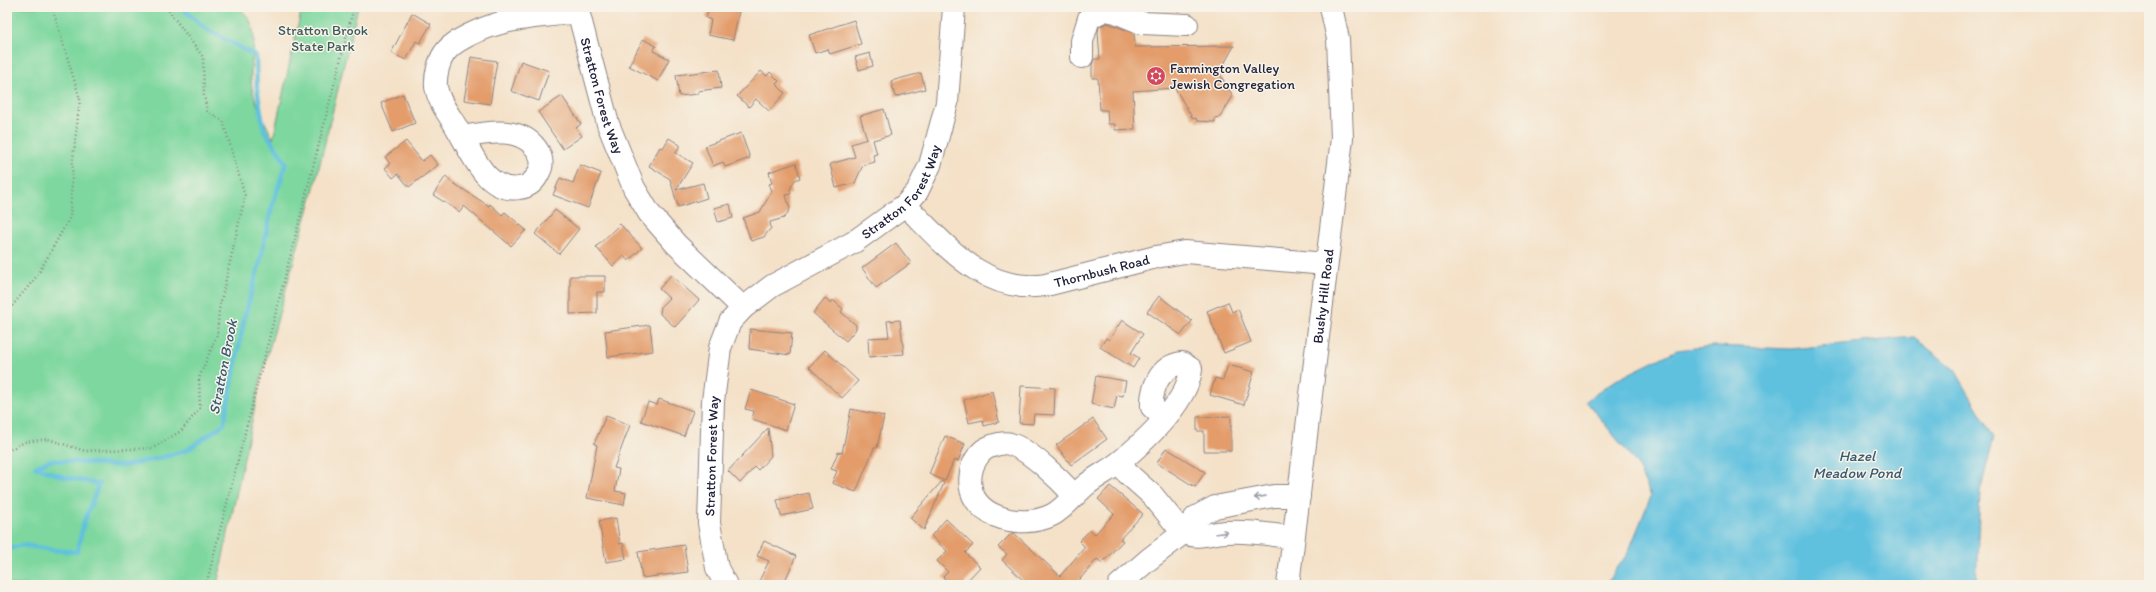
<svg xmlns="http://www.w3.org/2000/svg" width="2156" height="592" font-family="Itim,sans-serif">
	<rect width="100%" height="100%" fill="#f7f3e8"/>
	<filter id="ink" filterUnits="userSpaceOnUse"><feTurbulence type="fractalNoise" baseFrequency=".025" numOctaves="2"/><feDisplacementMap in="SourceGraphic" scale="8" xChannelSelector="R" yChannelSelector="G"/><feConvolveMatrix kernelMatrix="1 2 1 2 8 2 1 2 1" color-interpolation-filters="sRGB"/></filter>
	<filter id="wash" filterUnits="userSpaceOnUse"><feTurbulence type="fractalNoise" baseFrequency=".012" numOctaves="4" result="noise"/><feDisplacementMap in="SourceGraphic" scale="16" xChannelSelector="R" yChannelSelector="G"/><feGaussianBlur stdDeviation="0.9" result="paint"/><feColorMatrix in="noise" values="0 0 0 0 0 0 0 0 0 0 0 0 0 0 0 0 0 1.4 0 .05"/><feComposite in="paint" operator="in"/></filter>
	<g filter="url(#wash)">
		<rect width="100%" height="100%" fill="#f4e1c8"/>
		<!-- green -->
		<path fill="#7dd79e" stroke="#507c6c" d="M7,7H236C268,24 246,63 252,88C256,105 266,124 273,139L302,7H358L312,196L261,378L217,585H7Z"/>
		<!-- water -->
		<path fill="#61c1df" stroke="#42728d" d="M1914,337L1955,370L1994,437L1980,491L1976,585H1605L1628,553L1651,496L1637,464L1586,401L1616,380L1677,350L1714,346L1791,349Z"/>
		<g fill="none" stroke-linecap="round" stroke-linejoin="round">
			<!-- stream -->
			<path stroke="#61c1df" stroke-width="4.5" d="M7,549L23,545L54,550L77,552L84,522L99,484L64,477L35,467L51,460L123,466L160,458L187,450L224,424L245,315L260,262L271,210L286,163L264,130L257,88L256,56L206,29L181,7"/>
		</g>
		<g id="blocks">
			<!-- building -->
			<path fill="#e39c6a" d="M709,7H740L733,40L708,35L711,20L706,18Z
				M412,13L431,24L420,43L416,41L406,60L391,53Z
				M854,20L861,44L830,54L828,49L815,53L809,35Z
				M1107,23L1134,33L1135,47L1234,46L1219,73L1233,96L1220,117L1215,118V122L1197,121L1196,118L1193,119L1175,88L1133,91L1135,129L1115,130V124H1108L1107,110H1100L1098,78H1092V65L1094,59H1100L1098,32L1099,27Z
				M643,39L656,46L653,51L669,59L658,81L629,66Z
				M870,53L873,66L859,70L855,57Z
				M471,57L497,61L490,104L464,100Z
				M521,61L549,71L539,101L511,91Z
				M719,70L721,88L698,91V94L679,96L676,75Z
				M761,71L767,76L770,72L779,81L776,84L785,93L769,111L756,99L749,107L737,96Z
				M921,73L925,89L895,97L891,81Z
				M403,94L415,123L393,132L381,103Z
				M562,96L581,124L576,128L582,136L563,149L538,112Z
				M884,109L891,135L873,140L877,154L873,155L875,162L863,165L855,183L836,188L830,164L855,157L851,144L867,139L860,116Z
				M741,133L750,158L725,167L723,162L713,166L705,146Z
				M669,138L680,145L676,153L693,163L676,190L703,183L707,198L678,207L670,179L649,166L660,147L663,148Z
				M406,141L422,161L430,155L438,165L409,187L398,174L393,178L385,168L390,164L385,157Z
				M796,163L800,178L795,180L790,189L791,194L786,195L790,209L787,214L784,218L770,222L771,228L764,237L751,241L743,218L760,212L772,191L769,184L772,183L769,172Z
				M580,165L601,173L588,208L553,195L560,178L573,183Z
				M446,176L450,181L489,206L490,204L502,215L505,212L526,230L511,246L464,206L460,212L433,195Z
				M730,204L733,218L718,222L714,208Z
				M555,210L579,229L559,254L535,234Z
				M620,224L642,248L628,261L624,256L613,266L596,247Z
				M896,243L911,263L876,288L862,268Z
				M671,275L699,300L675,327L660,314L661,306L669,298L659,289Z
				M570,276H605V292H597V313L570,314Z
				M1159,296L1192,321L1181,335L1147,312Z
				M825,298L831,303L833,300L843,309L841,312L856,325V329L846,341L813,313Z
				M1228,302L1232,312L1238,309L1251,342L1224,353L1207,311Z
				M900,320L904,354L869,357L868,338L889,337L887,321Z
				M1122,320L1143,334L1131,353L1139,358L1133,368L1100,347L1106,338L1109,340Z
				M650,325L653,351L608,357L605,331Z
				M750,329L792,333L790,355L749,349Z
				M825,350L858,381L842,398L809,367Z
				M1228,365L1254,372L1244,405L1210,395L1215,378L1223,380Z
				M1096,376L1126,381L1123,396L1117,395L1114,409L1091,404Z
				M1021,386L1055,388L1054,415L1034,414L1033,424L1019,423Z
				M751,390L794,404L786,430L752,419L754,411L745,409Z
				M992,391L999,422L984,426L983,420L969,423L964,400Z
				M659,399L693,411L684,436L641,421L648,402L657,405Z
				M851,409L884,416L877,448H874L856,492L832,483L837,471L831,469L838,452L842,453Z
				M606,416L630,425L614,468L619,469L615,491L626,493L624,505L587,498L597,445L594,444Z
				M1231,416V451H1204V431H1197V417Z
				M1093,419L1107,439L1071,465L1056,445Z
				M768,428L771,456L758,470L755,467L740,483L728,471Z
				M945,436L965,444L958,461L954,460L945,481L929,474Z
				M1166,448L1205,472L1195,487L1157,463Z
				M942,481L944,483L924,530L910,518Z
				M1110,486L1143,514L1120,539L1123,541L1102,563L1097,559L1075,585H1028L1002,560L1007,554L998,547L1012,533H1014L1060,576L1085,547L1079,541L1090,530L1095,534L1114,514L1098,499Z
				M809,493L813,509L781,516L777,500Z
				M616,518L620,544L623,543L626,559L606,562L599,521Z
				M946,519L973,545L965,553L980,567L963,585H951L943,577L948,572L937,561L947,551L931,536Z
				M764,541L796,556L783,585H768L759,581L769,561L757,556Z
				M684,545L688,572L642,578L638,552Z"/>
		</g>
	</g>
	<g filter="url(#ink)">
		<use href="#blocks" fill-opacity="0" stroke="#8b8282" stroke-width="1"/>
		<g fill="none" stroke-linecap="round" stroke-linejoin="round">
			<!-- minor casing -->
			<g stroke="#8b8282" stroke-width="24">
				<g id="minor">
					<path id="s1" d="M577,7L608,124L634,188L649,213L676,244L743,308"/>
					<path d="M1082,57V41L1089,18L1105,10L1116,12L1142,23L1187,25"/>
					<path d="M462,137C488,132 524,125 539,153C541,157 543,165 540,170C536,180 530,187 519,188C486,193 472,153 458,130C450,115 439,104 436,87C435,75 439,59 447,50C453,43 461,39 469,35C507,16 537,18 577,12"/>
					<path id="s2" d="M905,205C946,245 984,295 1046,285L1156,257L1185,252L1326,264"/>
					<path d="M1120,462L1126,472L1153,496L1183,533"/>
					<path d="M1074,495C1061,481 1029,449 1010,444C1004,442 993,445 987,448C979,452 972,464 971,473C963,516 1020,531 1052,515C1064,509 1075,494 1086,485C1097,476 1110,470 1121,461C1146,440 1188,402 1191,369L1182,363C1160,366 1151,388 1152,407L1164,418"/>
					<path d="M1183,533C1202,539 1208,533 1226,532C1249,531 1270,534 1293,538"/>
					<path id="s3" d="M726,585L717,568L709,523L713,401L720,348L730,322L743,308L772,286L854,242L905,205L917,192L930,165L947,103L954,7"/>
					<path d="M1119,585L1148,560L1183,533L1196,517L1215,507L1274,496H1299"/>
				</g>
			</g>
			<!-- major casing -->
			<g stroke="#8b8282" stroke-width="24">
				<g id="major">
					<path id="s4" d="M1288,585L1342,138L1338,39L1331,7"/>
				</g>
			</g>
			<!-- path -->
			<path stroke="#8b8282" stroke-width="2.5" stroke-dasharray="1 3" stroke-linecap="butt" d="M7,312L37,276L70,217L73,159L80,99L52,7
				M7,451L25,442L48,439L85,451L153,448L181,431L200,408L199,378L217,335L219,310L245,196L223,121L207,111L204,95L203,57L166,7
				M206,585L354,7"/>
			<!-- minor -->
			<use href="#minor" stroke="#fff" stroke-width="22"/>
			<!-- major -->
			<use href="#major" stroke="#fff" stroke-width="22"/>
		</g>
		<!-- one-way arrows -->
		<defs><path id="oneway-shaft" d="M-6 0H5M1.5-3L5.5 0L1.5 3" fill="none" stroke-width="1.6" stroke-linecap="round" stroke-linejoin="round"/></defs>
		<g stroke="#9c9ca7">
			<use href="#oneway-shaft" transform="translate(1260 497) rotate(172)"/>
			<use href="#oneway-shaft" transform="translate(1222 533) rotate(-7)"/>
		</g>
	</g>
	<!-- icons -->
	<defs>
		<g id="synagogue-disc" transform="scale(1)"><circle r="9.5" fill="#d1495b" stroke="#f7f3e8"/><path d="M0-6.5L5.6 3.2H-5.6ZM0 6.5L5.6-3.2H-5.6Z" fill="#fff"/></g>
	</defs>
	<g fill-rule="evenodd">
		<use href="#synagogue-disc" x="1156" y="76"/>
	</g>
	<g text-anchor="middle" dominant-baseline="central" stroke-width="3" stroke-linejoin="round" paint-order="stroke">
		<!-- park labels -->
		<g font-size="14" fill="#3d5859" stroke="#f7f3e8">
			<text x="323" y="30">Stratton Brook<tspan x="323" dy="16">State Park</tspan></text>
		</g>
		<!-- poi labels -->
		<g font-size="14" fill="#22223b" stroke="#f7f3e8" text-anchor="start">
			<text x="1170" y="68">Farmington Valley<tspan x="1170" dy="16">Jewish Congregation</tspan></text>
		</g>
		<!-- street labels -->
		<g font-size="14" fill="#22223b" stroke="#f7f3e8">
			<text stroke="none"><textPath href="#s1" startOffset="92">Stratton Forest Way</textPath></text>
			<text stroke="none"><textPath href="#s3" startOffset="488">Stratton Forest Way</textPath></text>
			<text stroke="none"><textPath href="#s2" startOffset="227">Thornbush Road</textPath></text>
			<text stroke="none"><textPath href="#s4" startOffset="291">Bushy Hill Road</textPath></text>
			<text stroke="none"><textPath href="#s3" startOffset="132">Stratton Forest Way</textPath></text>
		</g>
		<!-- water labels -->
		<g font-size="15" font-style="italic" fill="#385a74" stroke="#f7f3e8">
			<text transform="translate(223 367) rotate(-79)">Stratton Brook</text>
			<text x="1857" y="456">Hazel<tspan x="1857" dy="17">Meadow Pond</tspan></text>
		</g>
	</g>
	<!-- margin -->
	<rect width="2156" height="592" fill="none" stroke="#f7f3e8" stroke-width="24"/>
</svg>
